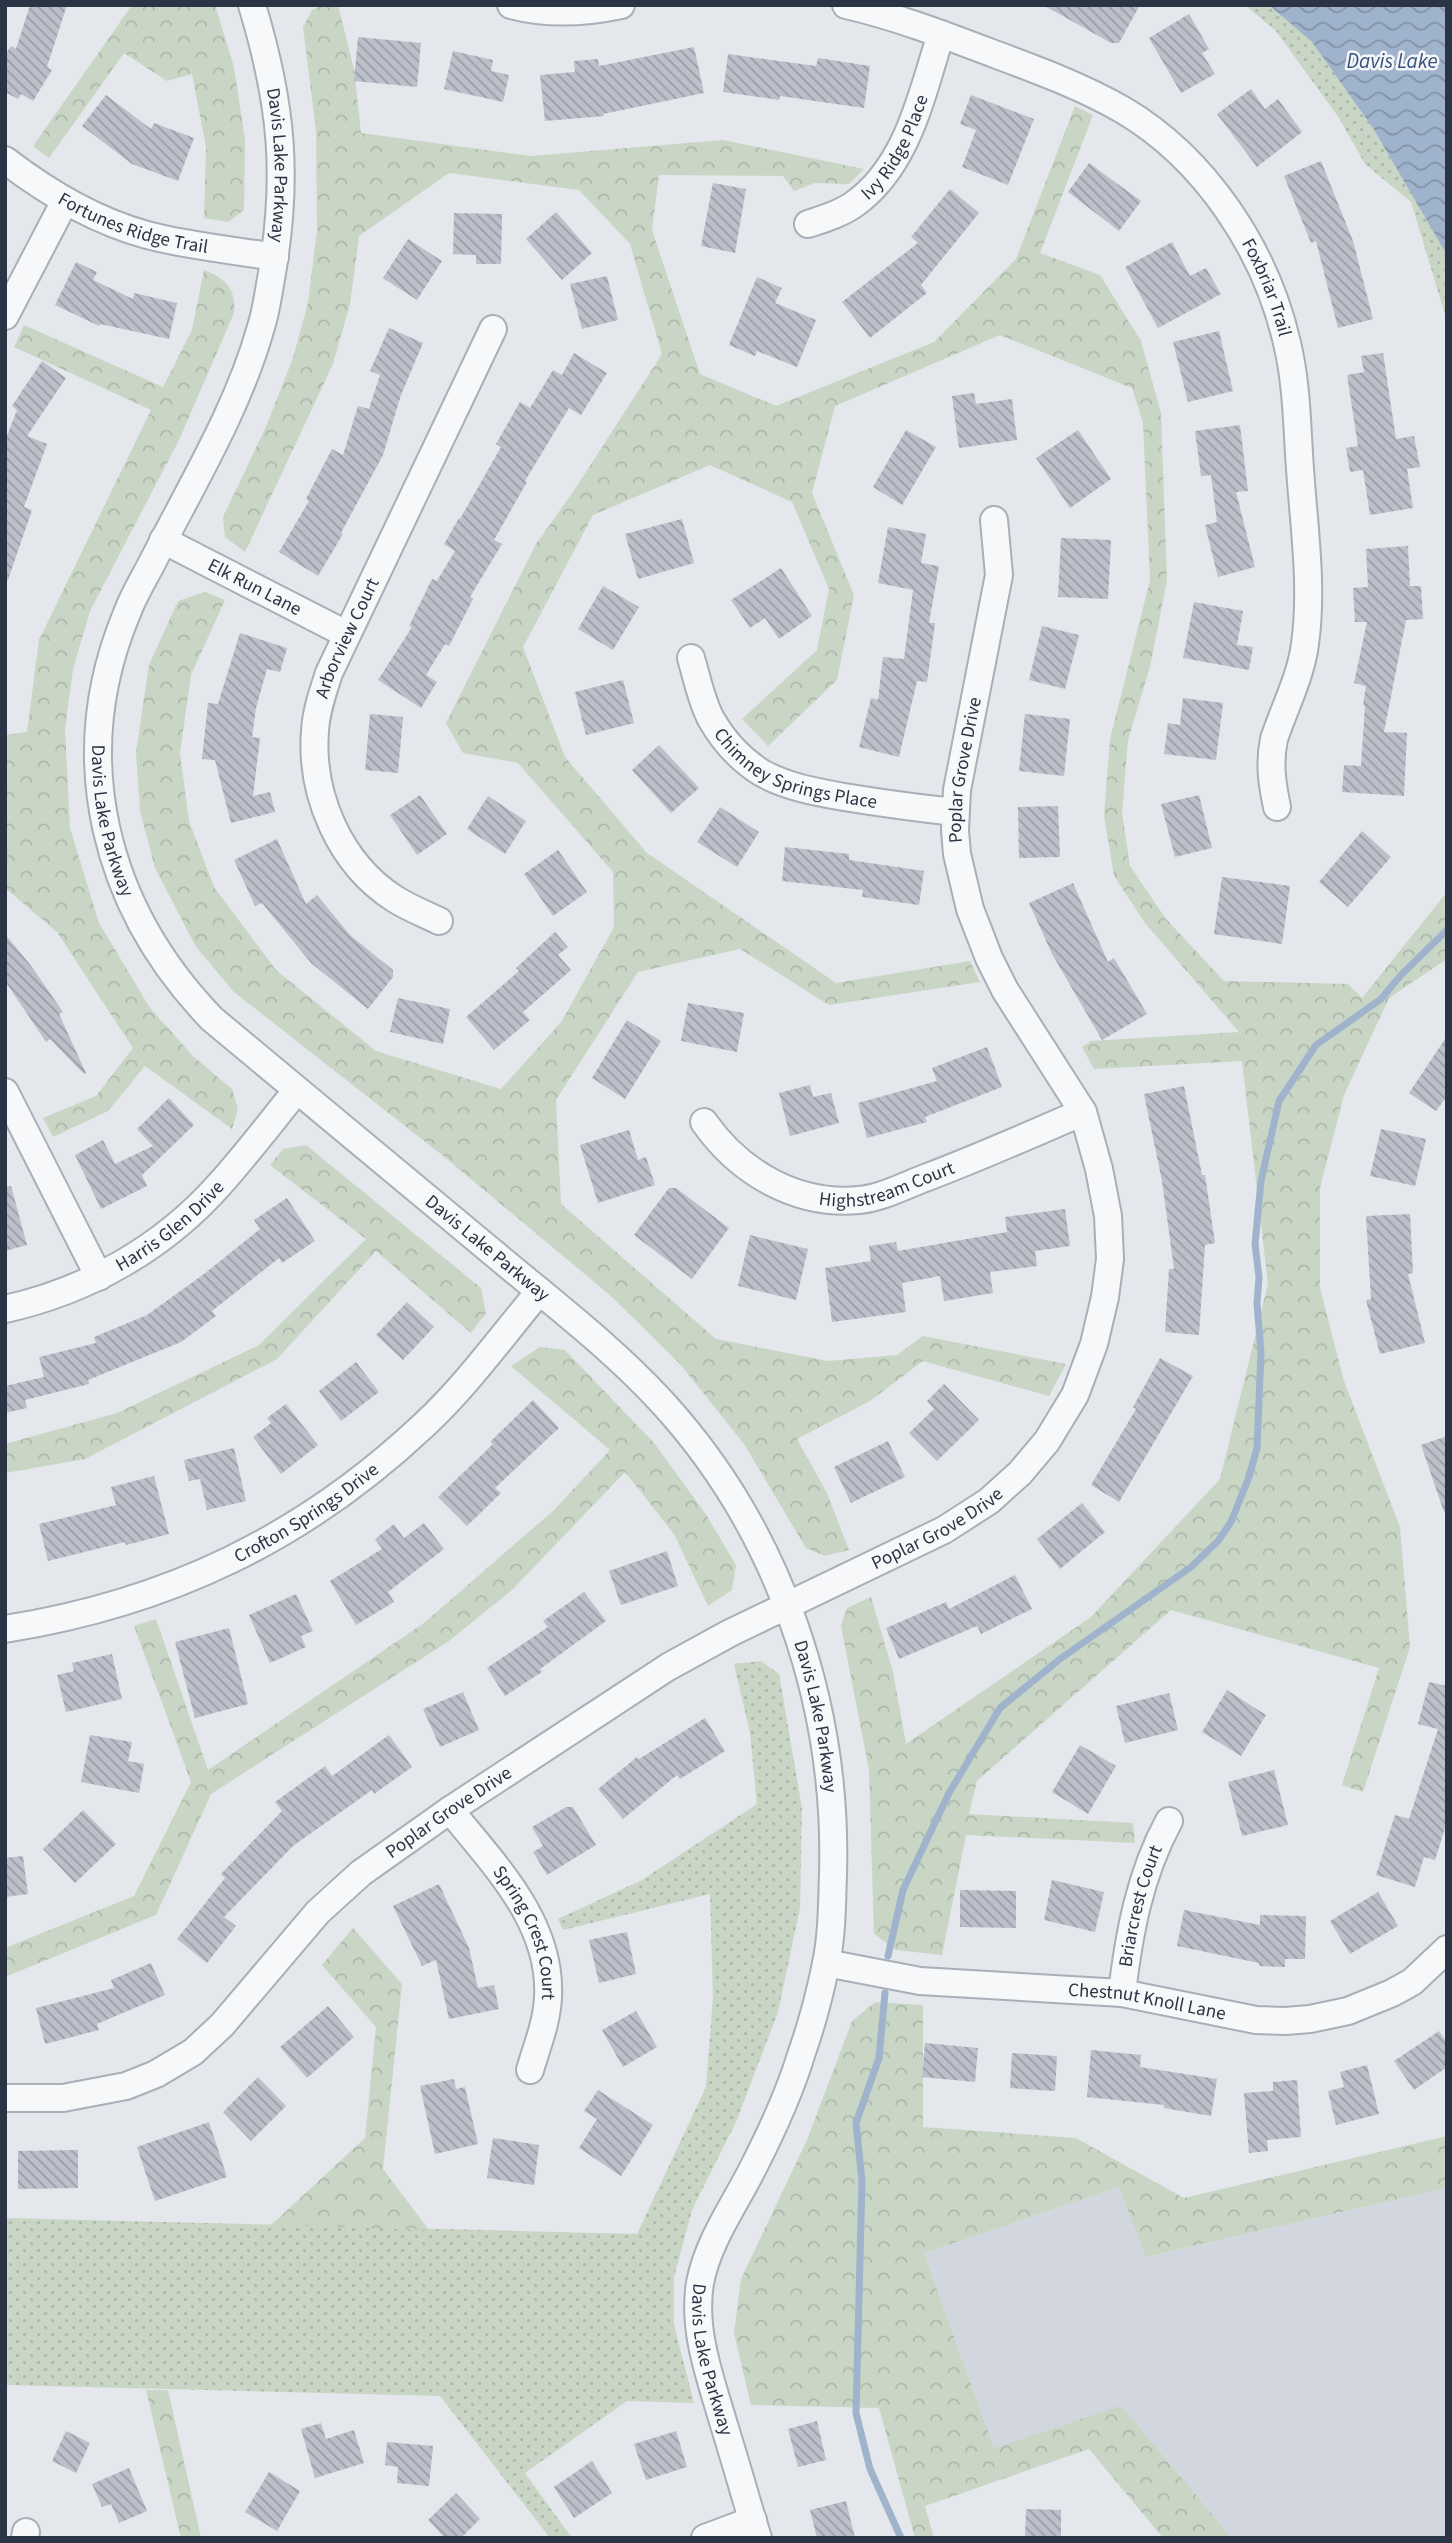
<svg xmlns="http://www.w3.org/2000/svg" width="1452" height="2543" font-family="'Source Sans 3',sans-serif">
	<defs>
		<pattern id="grass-dots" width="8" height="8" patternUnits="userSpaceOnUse" patternTransform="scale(1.75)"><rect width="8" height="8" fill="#c9d6c5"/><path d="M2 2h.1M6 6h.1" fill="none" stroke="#adb8ab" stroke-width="1.8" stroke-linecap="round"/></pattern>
		<pattern id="forest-crowns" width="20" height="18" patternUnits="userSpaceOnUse" patternTransform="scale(1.75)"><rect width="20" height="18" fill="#c9d6c5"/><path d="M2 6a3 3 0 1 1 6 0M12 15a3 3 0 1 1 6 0" fill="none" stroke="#adb8ab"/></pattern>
		<pattern id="water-waves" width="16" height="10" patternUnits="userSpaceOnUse" patternTransform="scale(1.75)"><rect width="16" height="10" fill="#9fb4cc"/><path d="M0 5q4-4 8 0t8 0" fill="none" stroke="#8293a7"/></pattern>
		<pattern id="building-back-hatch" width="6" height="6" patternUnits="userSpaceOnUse" patternTransform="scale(1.75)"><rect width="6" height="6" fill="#bbc0ca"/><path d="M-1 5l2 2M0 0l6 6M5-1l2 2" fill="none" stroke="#989da6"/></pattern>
	</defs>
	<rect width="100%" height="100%" fill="#e4e7ec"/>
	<!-- built -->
	<path fill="#d2d6de" d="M1119,2187L1147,2257L1447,2188V2538H1232L1121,2405L994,2448L924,2253Z"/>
	<!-- grass -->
	<path fill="url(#grass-dots)" d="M1245,5H1447V321L1411,202L1365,164L1339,118L1276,31Z
		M761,1661L779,1674L802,1808L800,1908L778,2012L736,2122L692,2210L674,2277V2325L694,2403L627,2401L525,2473L572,2538H550L440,2396L5,2385V2218L637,2234L706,2087L713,1997L710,1894L563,1930L558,1919L642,1880L757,1804L750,1733L734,1664Z"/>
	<!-- forest -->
	<path fill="url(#forest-crowns)" d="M132,5H215L234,67L245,140L244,210L228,222L204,218L206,147L192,74L167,81L124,53L49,158L33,146Z
		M322,5H338L354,69L361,133L531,156L723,140L864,169L849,184L815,183L794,191L783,176L659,175L652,230L700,374L776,406L934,342L1016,259L1075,106L1093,115L1040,253L1100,275L1141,341L1161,413L1167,580L1150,667L1128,740L1122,813L1130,866L1166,919L1224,981L1348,984L1362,998L1447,892V959L1389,998L1344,1095L1320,1188V1288L1344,1381L1400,1527L1410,1647L1363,1792L1342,1785L1379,1668L1171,1610L977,1781L969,1814L1133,1823L1135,1843L966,1835L942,1955L896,1950L874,1934L869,1770L841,1626L847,1608L871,1597L893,1672L906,1744L1091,1617L1220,1479L1268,1284L1242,1061L1094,1069L1082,1047L1091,1041L1239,1032L1145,923L1114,876L1104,816L1110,739L1150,580L1143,423L1132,388L1000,335L835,406L812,493L854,595L837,680L768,746L742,719L817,650L829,589L792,502L710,465L593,515L523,647L565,757L647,853L836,983L970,961L980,982L829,1005L740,949L638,972L556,1100L561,1204L716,1339L828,1361L897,1355L923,1336L1066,1364L1049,1396L923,1361L870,1401L797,1439L827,1493L849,1550L825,1556L806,1548L744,1444L680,1364L611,1296L442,1155L234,992L196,947L155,868L140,811L136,752L149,665L178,601L205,592L225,600L191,675L180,753L189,821L214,887L276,970L376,1051L501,1089L562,1021L614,927L613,872L518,763L463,753L446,723L536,544L575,489L662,354L630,244L579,190L449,173L359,236L350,304L333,364L245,552L225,537L223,517L265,429L293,358L308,303L317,231L316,131L303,27L312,10Z
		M204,270C226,279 236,288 234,313L179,440L90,611L73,669L65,729L70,828L99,923L150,1008L194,1057L232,1089L238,1109L232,1129L145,1066L108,1111L53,1137L43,1118L96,1096L133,1048L57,932L5,888V735L27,732L39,640L151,410L14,347L24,325L163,387L192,330Z
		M306,1145L481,1288L486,1313L471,1333L376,1251L277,1359L85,1459L5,1473V1444L117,1413L259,1345L366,1239L270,1165L283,1149Z
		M540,1347L565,1350L654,1443L707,1516L736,1565L732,1590L708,1606L674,1534L625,1472L513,1589L449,1641L211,1794L156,1915L5,1977V1948L134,1896L191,1782L134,1626L156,1619L208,1770L424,1623L554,1510L610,1450L511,1366Z
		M353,1928L402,1984L383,2169L429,2230L271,2225L365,2138L376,2027L322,1965Z
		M875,2002L923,2005V2127L1076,2138L1184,2198L1447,2136V2188L1146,2257L1119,2187L924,2253L994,2448L1121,2405L1232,2538H1163L1089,2449L925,2506L934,2538H915L879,2408L751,2405L734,2333L741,2279L807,2140L852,2021Z
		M146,2390H168L201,2538H181Z"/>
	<!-- water -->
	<path fill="url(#water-waves)" d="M1269,5H1447V255L1373,128L1312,42Z"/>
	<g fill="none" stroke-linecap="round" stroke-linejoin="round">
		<!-- stream -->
		<path stroke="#9fb4cc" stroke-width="7" d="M888,1956L903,1890L949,1793L1000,1708L1060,1659L1191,1567L1218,1541L1231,1522L1249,1477L1257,1448L1261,1353L1257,1303L1259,1277L1255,1244L1261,1181L1279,1101L1316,1045L1381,999L1401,975L1447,930
			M885,1993L879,2058L856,2123L862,2181L856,2413L870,2469L901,2538"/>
	</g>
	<!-- building -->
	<path fill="url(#building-back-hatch)" d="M30,5H67L47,67L52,70L33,101L21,94L18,99L5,92V55L11,46L16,49Z
		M1043,5H1140L1119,43H1111Z
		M1189,14L1209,49L1202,53L1215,74L1181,93L1149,38Z
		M358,37L421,43L417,87L354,81Z
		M694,47L704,93L603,114L604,116L545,121L540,75L575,72L574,61L598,59L599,66Z
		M453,51L493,60L491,71L509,75L503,102L444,89Z
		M728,54L816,66L818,58L870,66L864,108L780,96L779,100L723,92Z
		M1251,89L1265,109L1278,99L1302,132L1257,167L1217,114Z
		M106,95L151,129L154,123L194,138L178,181L132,164L82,126Z
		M971,95L1034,119L1008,185L962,167L976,130L960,124Z
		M1321,161L1353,241L1373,319L1338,328L1316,241L1311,243L1284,176Z
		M1089,163L1141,201L1119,231L1068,192Z
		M713,183L746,189L735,253L701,246Z
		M950,189L979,213L921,285L927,293L870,338L842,302L918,243L911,237Z
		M556,212L592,253L562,280L526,239Z
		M454,213L502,214L501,264H476V255L453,254Z
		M408,239L442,261L417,300L383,278Z
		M1172,242L1190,276L1206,268L1221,294L1158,328L1125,267Z
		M76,262L97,272L93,280L133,299L134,293L177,303L169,339L100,324L99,326L55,305Z
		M607,276L618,320L582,329L570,284Z
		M757,277L782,288L775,303L816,320L797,367L757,351L755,356L729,345Z
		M389,328L423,343L401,395L383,455L341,533L343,534L318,576L279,552L309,501L306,499L332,449L343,455L358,406L369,409L380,375L370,371Z
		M1219,331L1233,391L1188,402L1173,342Z
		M574,353L607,373L581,415L569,408L525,481L527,482L494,540L502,544L470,597L473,599L449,646L445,644L426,675L437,682L421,708L378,680L412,627L409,626L432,579L437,581L455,551L444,544L459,518L460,519L501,447L496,444L520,402L530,408L553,370L562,375Z
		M1383,353L1396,439L1414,436L1420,467L1407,469L1413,508L1370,515L1363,470L1350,472L1346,448L1358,446L1347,375L1364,372L1361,356Z
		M42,361L66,378L27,436L47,444L24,507L32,510L8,580H5V441L17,410L12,406Z
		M974,393L976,404L1012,399L1017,440L959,448L952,396Z
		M1240,425L1248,491L1236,492L1255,567L1218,577L1205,525L1217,522L1211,475L1201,476L1195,431Z
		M906,430L936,447L902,505L873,487Z
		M1078,430L1111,479L1070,508L1036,458Z
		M682,519L694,563L638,579L625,534Z
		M888,527L926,534L921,563L939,566L929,623H935L927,682L917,681L899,757L859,747L871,698L878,700L883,657L904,659L913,590L878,583Z
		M1061,538L1111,540L1108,599L1058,597Z
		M1408,546L1410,586H1421L1423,619L1406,620L1384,732L1407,733L1404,796L1342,792L1344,765L1361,766L1365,706L1363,705L1366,686L1354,683L1367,622H1355L1353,588L1368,587L1366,549Z
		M781,568L812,616L779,639L765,618L750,628L731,600Z
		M603,586L639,607L613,650L578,629Z
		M1194,602L1243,611L1237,645L1253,647L1249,670L1183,658Z
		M1042,626L1079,635L1065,689L1029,680Z
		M240,633L287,648L280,672L267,669L256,708L252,737L260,738L253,796L270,792L275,812L231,823L215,760L202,759L208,703L218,704Z
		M623,680L634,723L586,735L575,692Z
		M1183,698L1223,703L1216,760L1164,754L1168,723L1180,725Z
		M370,714L403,717L398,773L365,770Z
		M1025,714L1070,719L1064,776L1019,771Z
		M659,745L699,788L671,813L632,770Z
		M420,795L447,834L417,855L390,815Z
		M1199,795L1212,848L1175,857L1161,804Z
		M488,796L526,821L505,854L467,829Z
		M1058,806L1060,857L1019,858L1018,807Z
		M720,807L759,832L737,867L697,842Z
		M1362,831L1391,857L1348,907L1319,882Z
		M277,839L306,904L317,895L350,935L393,970V977L368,1009L311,963L262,903L255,906L234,860Z
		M785,847L849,854V860L924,871L919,905L862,897L863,890L782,881Z
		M558,850L587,892L553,916L524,874Z
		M1222,877L1290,886L1282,944L1214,934Z
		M1073,883L1108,962L1114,958L1147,1014L1102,1040L1052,954L1029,903Z
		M555,932L568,947L558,955L571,970L523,1012L530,1020L494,1050L466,1017L519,971L516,968Z
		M5,934L32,967L63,1012L59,1014L86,1073L84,1074L50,1039L46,1042L5,981Z
		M398,998L450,1009L443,1044L390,1032Z
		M688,1003L744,1013L737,1052L681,1041Z
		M627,1020L661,1041L625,1099L592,1078Z
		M1447,1036V1096L1436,1111L1409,1093Z
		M987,1047L1002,1087L925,1117L927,1122L867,1138L858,1103L937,1081L932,1068Z
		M810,1085L813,1097L831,1093L839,1123L790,1136L779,1093Z
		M1184,1086L1202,1175H1205L1215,1243L1205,1245L1199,1335L1165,1332L1169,1269H1174L1162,1181L1144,1094Z
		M169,1098L194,1125L142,1175L147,1186L101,1209L75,1155L103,1140L115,1164L153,1146L137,1129Z
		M1381,1129L1426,1139L1415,1186L1370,1176Z
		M629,1130L638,1160L646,1157L655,1185L598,1203L580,1145Z
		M11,1186L27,1245L5,1251V1187Z
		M669,1188H676L729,1228L692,1279L634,1235Z
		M287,1198L315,1241L282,1263L279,1258L212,1311L216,1316L181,1342L88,1380L89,1384L25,1400L27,1408L5,1413V1386L44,1377L39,1357L96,1343L94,1337L147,1315L204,1274L260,1229L254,1220Z
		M1065,1209L1070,1246L1035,1251L1037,1266L990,1272L993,1293L944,1301L940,1276L902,1283L906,1312L832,1322L825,1268L871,1261L869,1246L896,1242L898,1251L1007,1232L1005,1217Z
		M1410,1214L1413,1273L1408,1274L1425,1343L1380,1354L1366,1300L1371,1299L1366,1216Z
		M750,1235L808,1249L796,1300L738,1286Z
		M407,1302L434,1327L403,1360L376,1335Z
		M1160,1358L1193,1376L1119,1502L1091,1485L1136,1409L1133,1407Z
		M356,1362L379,1392L341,1421L319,1391Z
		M944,1384L979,1420L937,1461L909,1433L934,1409L927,1401Z
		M533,1400L559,1428L495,1488L501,1493L467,1526L438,1497L493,1444L490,1442Z
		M286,1404L318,1445L281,1474L253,1437L271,1423L267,1418Z
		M1447,1436V1511L1444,1512L1421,1445Z
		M888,1441L905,1477L851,1503L834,1467Z
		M234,1448L246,1501L207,1510L200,1479L189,1481L184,1460Z
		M154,1476L169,1534L126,1545L125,1542L48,1561L39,1524L116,1505L111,1487Z
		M1082,1503L1105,1532L1060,1569L1037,1539Z
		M424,1523L444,1549L388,1592L394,1602L356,1625L330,1581L382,1549L375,1539L394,1524L404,1538Z
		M667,1551L678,1586L621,1605L609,1571Z
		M1015,1575L1032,1609L981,1634L977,1626L899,1659L886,1628L946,1602L949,1609Z
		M584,1592L606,1621L540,1669L542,1672L505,1696L487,1668L548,1627L543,1621Z
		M296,1594L313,1631L301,1636L306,1647L270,1663L249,1615Z
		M229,1628L248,1704L195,1718L175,1642Z
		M112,1654L122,1699L66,1712L57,1675L74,1671L72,1663Z
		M1429,1682L1447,1686V1822L1435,1860L1424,1857L1415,1887L1376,1875L1395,1815L1409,1819L1438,1729L1418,1724Z
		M1227,1690L1266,1715L1241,1756L1202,1732Z
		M463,1692L479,1730L440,1747L423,1709Z
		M1169,1693L1178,1730L1125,1743L1116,1706Z
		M705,1718L725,1751L680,1779L677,1775L623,1819L598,1789L637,1757L639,1759Z
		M90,1735L132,1742L128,1761L144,1764L139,1793L81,1782Z
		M389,1735L412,1767L374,1794L372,1790L293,1846L224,1917L236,1926L207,1963L177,1939L225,1878L221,1874L282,1811L275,1802L325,1766L332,1776Z
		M1080,1745L1116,1766L1088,1814L1052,1792Z
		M1274,1770L1288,1825L1242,1836L1228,1782Z
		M566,1807H573L596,1845L547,1875L533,1852L543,1846L532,1827Z
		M83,1810L116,1844L75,1883L43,1849Z
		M23,1856L28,1894L5,1897V1858Z
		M1052,1880L1104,1892L1095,1932L1044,1920Z
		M439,1884L469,1948L478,1988L494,1985L499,2009L449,2019L436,1960L422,1966L393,1906Z
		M960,1890L1016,1891V1928L960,1927Z
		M1378,1892L1398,1926L1350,1954L1330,1921Z
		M1184,1910L1260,1925V1915L1306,1916L1305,1959H1285V1967L1259,1966V1963L1177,1946Z
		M627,1932L636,1974L599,1983L589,1940Z
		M151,1963L165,1995L97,2024L99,2030L45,2044L36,2008L114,1988L111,1980Z
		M328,2006L354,2037L307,2078L280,2047Z
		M636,2011L657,2047L623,2067L602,2030Z
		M1439,2031L1447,2043V2067L1414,2090L1394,2061Z
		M925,2043L978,2048L975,2082L922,2077Z
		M1091,2050L1141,2055L1140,2067L1217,2079L1211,2116L1164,2108V2105L1087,2097Z
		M1012,2053L1057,2056L1055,2091L1010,2088Z
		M1367,2065L1379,2114L1336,2125L1328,2091L1344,2087L1340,2072Z
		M258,2077L286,2106L251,2141L223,2112Z
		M454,2079L456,2089L465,2087L478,2144L435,2154L420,2086Z
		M1297,2080L1301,2137L1267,2140L1268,2151L1249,2153L1244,2093L1273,2091V2082Z
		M598,2090L653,2125L621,2176L579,2148L597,2119L584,2111Z
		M209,2122L227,2177L155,2201L137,2147Z
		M493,2138L539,2145L534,2185L487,2178Z
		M78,2150V2188L18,2189V2151Z
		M817,2421L826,2460L798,2467L788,2429Z
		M321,2423L326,2439L354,2430L364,2463L315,2478L301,2429Z
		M66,2431L90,2443L76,2473L52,2461Z
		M676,2431L687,2467L646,2480L634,2444Z
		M387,2442L433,2446L429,2486L397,2483L398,2467L385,2465Z
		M592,2461L612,2493L574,2518L554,2487Z
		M129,2468L147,2511L119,2523L111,2504L102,2507L92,2484Z
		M269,2472L300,2491L277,2531L245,2512Z
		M456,2493L480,2519L461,2538H445L428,2520Z
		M846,2501L855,2538H817L810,2510Z
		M1026,2509L1061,2510V2538L1025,2536Z"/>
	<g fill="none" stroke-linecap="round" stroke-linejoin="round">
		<!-- street casing -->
		<g stroke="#a9aeb7" stroke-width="30">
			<g id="street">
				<path id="s1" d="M252,5C282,104 289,177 271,279C268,295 266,312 261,327C238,409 192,484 154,559C145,577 134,594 127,613C66,759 105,908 212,1019C305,1097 398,1174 491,1251C548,1299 609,1345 661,1401C778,1528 838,1702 833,1874C832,1904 832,1935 826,1964C820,1993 812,2024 802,2052C790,2092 772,2131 753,2168C734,2206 708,2241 700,2283C692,2331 711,2380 724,2425C736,2463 746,2500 758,2538"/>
				<path d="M511,5C548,15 584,13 621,5"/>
				<path id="s2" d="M846,5C898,17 947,36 997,55C1040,71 1083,87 1123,110C1206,159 1266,251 1287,343C1297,384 1297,428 1300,469C1304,527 1313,587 1305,644C1301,676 1284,709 1274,739C1269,763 1272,783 1277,807"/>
				<path id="s3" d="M5,160C48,193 95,221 147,235C188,246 233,250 275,257"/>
				<path id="s4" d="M808,224C823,219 840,214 853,205C908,167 922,93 941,34"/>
				<path d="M5,316L65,201"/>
				<path id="s5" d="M163,540L346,634"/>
				<path id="s6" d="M691,658C697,678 701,700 711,719C723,740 741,760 762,773C787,787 816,792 844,797C881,803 917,808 955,812"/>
				<path id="s7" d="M439,921C425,914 409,908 395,899C340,864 310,795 315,731C316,711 323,692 329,673L493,329"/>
				<path d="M5,1092L99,1277"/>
				<path id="s8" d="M704,1122C739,1172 796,1206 859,1200C881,1198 904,1186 925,1178C978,1158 1030,1135 1083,1112"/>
				<path id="s9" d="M5,1309C87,1291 163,1248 219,1185C246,1155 271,1122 297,1090"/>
				<path id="s10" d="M5,1629C169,1603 304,1538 424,1425C467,1385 502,1336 539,1292"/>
				<path id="s11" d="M450,1810C494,1865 552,1922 548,1997C547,2022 537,2046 530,2070"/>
				<path id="s12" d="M826,1963L920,1981L1122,1993L1256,2020L1285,2021L1310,2019L1348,2011L1392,1993L1412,1982L1447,1949"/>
				<path id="s13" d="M1122,1993C1129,1933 1140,1874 1169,1821"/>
				<path id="s14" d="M5,2098H63L126,2086L156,2074L193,2052L222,2025L318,1912L361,1873L450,1810L668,1667L730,1633L944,1530L989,1501L1020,1473L1047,1441L1075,1395L1094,1344L1105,1297L1110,1259L1108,1216L1099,1169L1083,1112L1005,990L989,958L970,909L957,854L955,830L957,790L999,575L994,520"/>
				<path d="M25,2538L26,2532"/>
				<path d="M705,2538L753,2520"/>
			</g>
		</g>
		<!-- street -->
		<use href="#street" stroke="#f7f8fa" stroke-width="26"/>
	</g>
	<g text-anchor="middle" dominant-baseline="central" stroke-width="5" stroke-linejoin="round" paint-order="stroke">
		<!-- street labels -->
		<g font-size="19" fill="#2b3445" stroke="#f4f6f9">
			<text stroke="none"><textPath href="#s4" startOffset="122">Ivy Ridge Place</textPath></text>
			<text stroke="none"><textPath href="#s1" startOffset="163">Davis Lake Parkway</textPath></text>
			<text stroke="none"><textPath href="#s3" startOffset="145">Fortunes Ridge Trail</textPath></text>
			<text stroke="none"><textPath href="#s2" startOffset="530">Foxbriar Trail</textPath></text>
			<text stroke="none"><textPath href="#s5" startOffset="103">Elk Run Lane</textPath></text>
			<text stroke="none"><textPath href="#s7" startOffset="343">Arborview Court</textPath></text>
			<text stroke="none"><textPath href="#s6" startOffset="168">Chimney Springs Place</textPath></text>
			<text stroke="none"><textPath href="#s14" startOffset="1978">Poplar Grove Drive</textPath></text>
			<text stroke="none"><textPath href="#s1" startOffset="856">Davis Lake Parkway</textPath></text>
			<text stroke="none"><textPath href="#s8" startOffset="212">Highstream Court</textPath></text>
			<text stroke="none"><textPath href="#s9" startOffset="187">Harris Glen Drive</textPath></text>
			<text stroke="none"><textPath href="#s1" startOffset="1442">Davis Lake Parkway</textPath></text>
			<text stroke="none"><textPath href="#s10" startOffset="326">Crofton Springs Drive</textPath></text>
			<text stroke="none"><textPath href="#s14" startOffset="1116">Poplar Grove Drive</textPath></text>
			<text stroke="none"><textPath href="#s1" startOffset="2030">Davis Lake Parkway</textPath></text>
			<text stroke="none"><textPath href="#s14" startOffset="550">Poplar Grove Drive</textPath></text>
			<text stroke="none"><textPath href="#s13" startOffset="89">Briarcrest Court</textPath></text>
			<text stroke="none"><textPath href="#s11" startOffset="147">Spring Crest Court</textPath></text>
			<text stroke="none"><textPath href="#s12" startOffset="324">Chestnut Knoll Lane</textPath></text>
			<text stroke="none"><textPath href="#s1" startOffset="2702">Davis Lake Parkway</textPath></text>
		</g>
		<!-- water labels -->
		<g font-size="21" font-style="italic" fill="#34527a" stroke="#f4f6f9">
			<text x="1392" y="61">Davis Lake</text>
		</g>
	</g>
	<!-- border -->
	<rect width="1452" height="2543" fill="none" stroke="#2b3445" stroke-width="14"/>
</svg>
